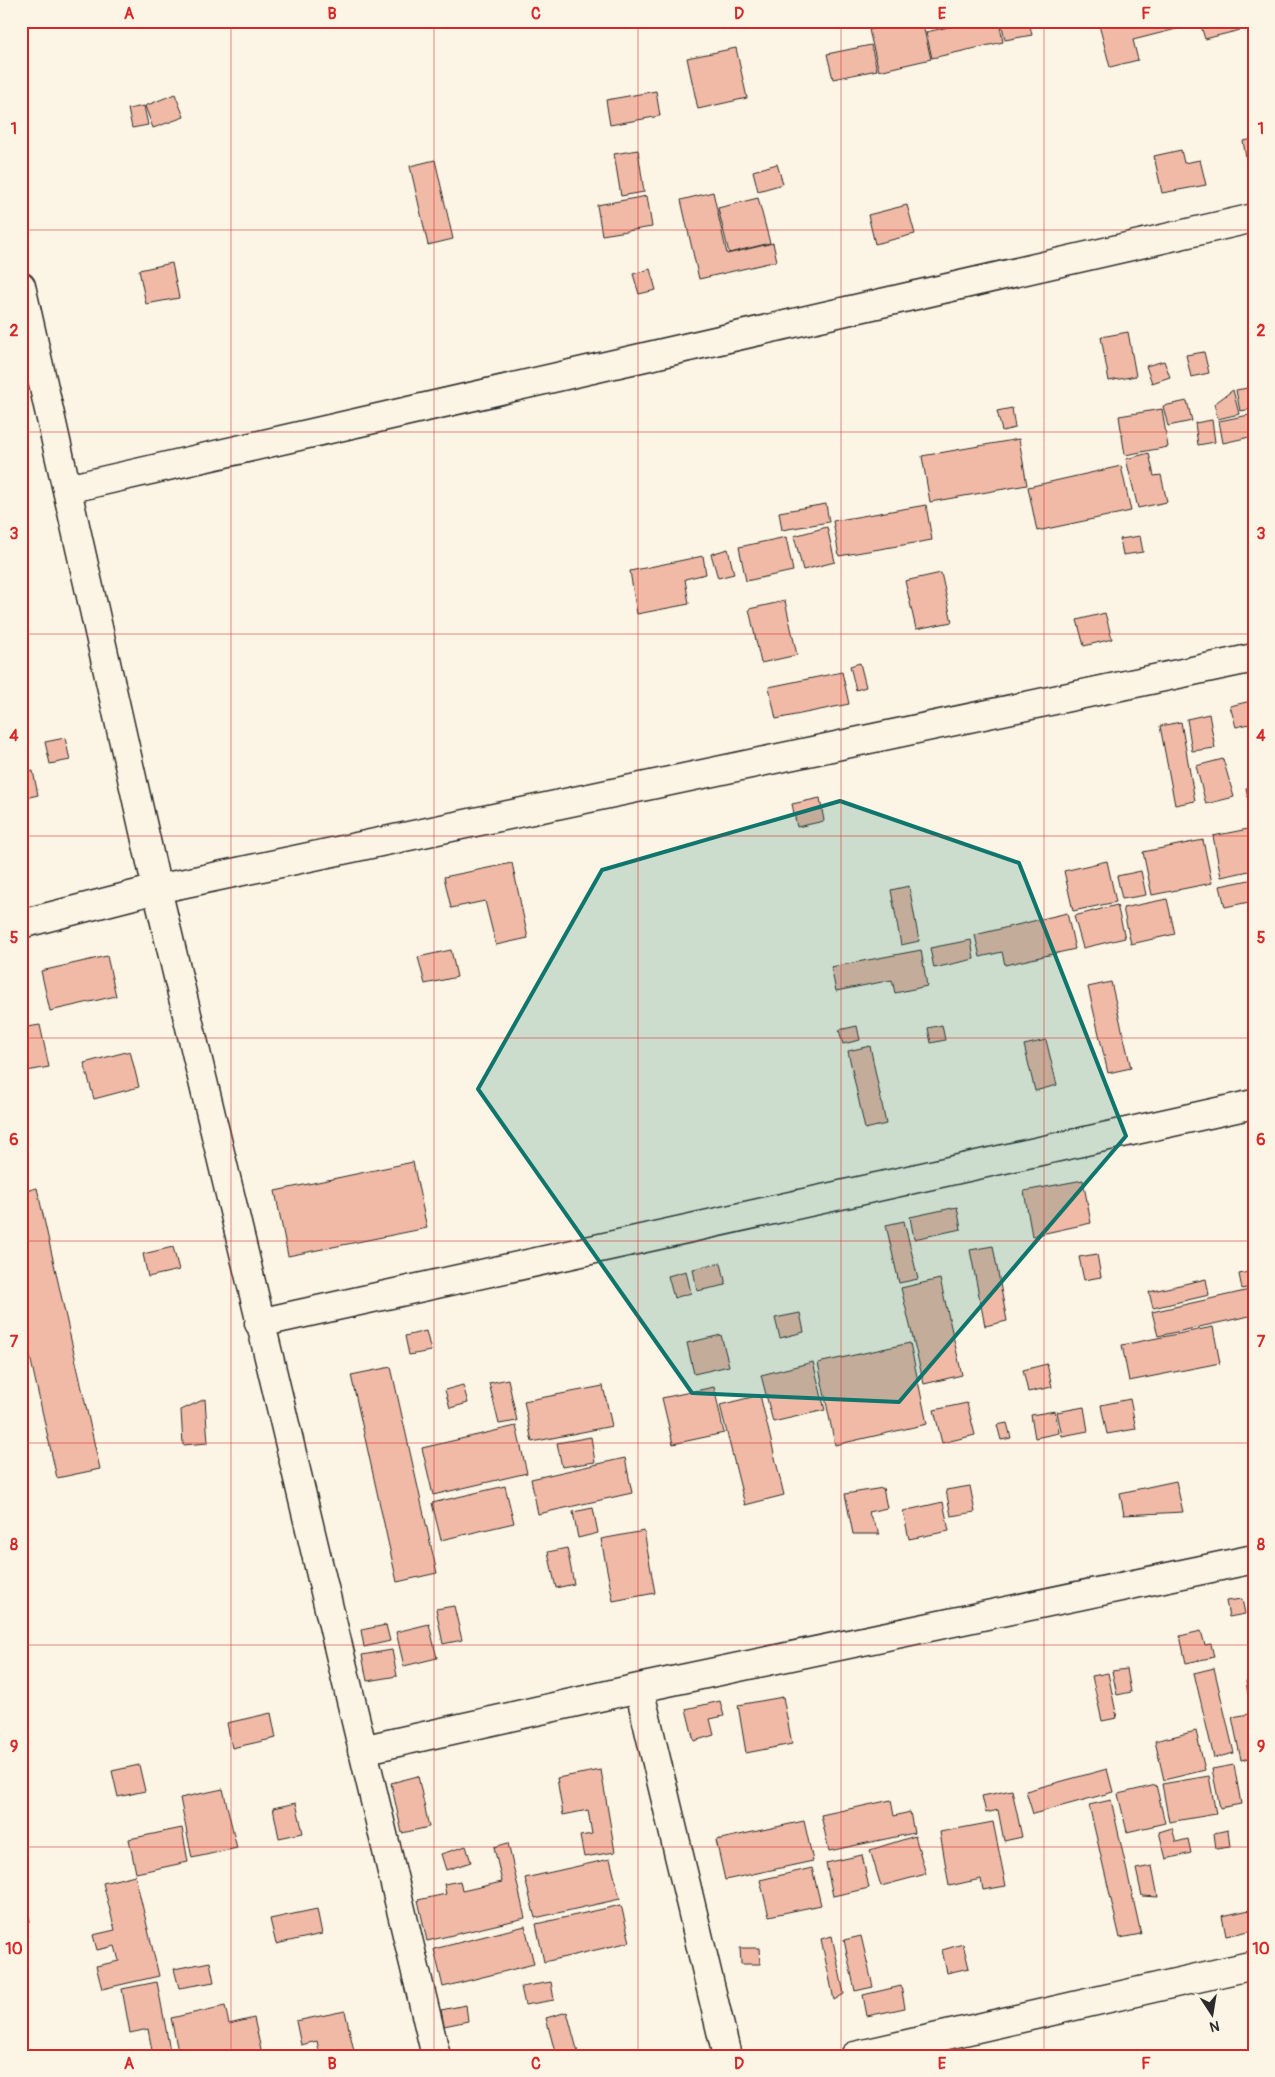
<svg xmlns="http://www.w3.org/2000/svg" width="1275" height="2077" font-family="Pangolin,sans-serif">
	<rect width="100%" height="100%" fill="#fcf5e5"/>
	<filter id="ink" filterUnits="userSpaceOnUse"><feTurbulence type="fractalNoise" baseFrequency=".02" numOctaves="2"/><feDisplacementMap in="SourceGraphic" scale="10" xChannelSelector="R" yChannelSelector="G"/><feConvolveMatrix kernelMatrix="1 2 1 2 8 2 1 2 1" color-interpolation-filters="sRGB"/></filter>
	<g filter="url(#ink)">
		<!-- building -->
		<path fill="#f1baa6" stroke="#2b2b2b" d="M908,21H922L931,59L879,71L869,30Z
			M976,21H999L1003,42L932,58L926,32Z
			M1001,21H1029L1032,35L1005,40Z
			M1112,21H1238L1240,30L1205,39L1200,23L1133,40L1138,60L1110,67L1099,25Z
			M871,45L877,70L833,79L827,54Z
			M736,48L747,98L698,109L687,58Z
			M656,91L660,116L610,125L606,100Z
			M175,94L184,117L153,128L145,106Z
			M144,106L148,125L132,128L128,109Z
			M1254,139V161L1247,163L1243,141Z
			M638,150L644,192L621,196L614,154Z
			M1181,150L1184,163L1200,160L1206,185L1162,193L1154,156Z
			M435,160L453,239L428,245L410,166Z
			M777,164L783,184L758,191L753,171Z
			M713,192L727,254L773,243L777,261L699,279L681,200Z
			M647,196L652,227L602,235L597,205Z
			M758,198L770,243L729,253L718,208Z
			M907,205L915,234L875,244L868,215Z
			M172,263L179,298L146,304L139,270Z
			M650,269L656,290L639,294L633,274Z
			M1128,332L1136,376L1109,381L1101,337Z
			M1204,352L1209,373L1191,377L1186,355Z
			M1164,361L1170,377L1152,383L1146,366Z
			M1254,387V409L1240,411L1236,390Z
			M1233,390L1239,414L1218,419L1214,404Z
			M1187,401L1192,421L1168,426L1163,406Z
			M1012,408L1015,428L1002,431L997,411Z
			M1162,409L1168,447L1125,455L1119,416Z
			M1254,414V436L1223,443L1219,421Z
			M1212,420L1215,442L1198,445L1195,423Z
			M1019,439L1027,485L930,502L922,456Z
			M1149,453L1154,476L1161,475L1167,502L1138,508L1126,459Z
			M1121,466L1131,511L1037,531L1028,487Z
			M826,504L829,522L782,530L779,512Z
			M926,505L932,540L839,556L833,521Z
			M827,527L835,562L803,570L794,536Z
			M1140,536L1143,552L1123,555L1120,539Z
			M786,537L793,571L746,581L739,547Z
			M21,542L26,564L21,565Z
			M728,549L734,574L718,578L711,554Z
			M703,556L706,574L685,579L689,604L637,614L630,571Z
			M941,573L952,622L916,629L905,581Z
			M785,601L797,655L761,663L749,609Z
			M1105,613L1112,639L1084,646L1077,620Z
			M860,663L866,687L856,690L850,666Z
			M842,672L849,704L776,719L769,687Z
			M1251,701L1254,723L1236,727L1230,706Z
			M1209,714L1215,748L1192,751L1187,719Z
			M1181,722L1195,801L1175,805L1160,726Z
			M65,738L70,760L50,764L45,742Z
			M1223,759L1234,797L1206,804L1196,766Z
			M33,771L38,795L21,799V773Z
			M1254,786V802L1249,803L1246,788Z
			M820,798L824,821L797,827L792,804Z
			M1253,828L1254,870L1221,877L1213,836Z
			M1203,840L1212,883L1152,895L1143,852Z
			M1107,861L1116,902L1073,911L1064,871Z
			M512,863L528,938L496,945L485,901L451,908L444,877Z
			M1141,871L1146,895L1122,899L1117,876Z
			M1254,879V901L1225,907L1220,886Z
			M909,886L919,941L901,945L891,890Z
			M1167,899L1175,934L1131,944L1123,908Z
			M1117,905L1125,938L1083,948L1074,916Z
			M1067,913L1075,949L1005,965L1002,952L980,957L975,935Z
			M971,940L974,959L934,968L930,948Z
			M451,950L457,977L425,984L418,957Z
			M921,950L927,986L895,993L892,980L836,991L831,967Z
			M107,956L116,996L50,1011L41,971Z
			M1111,982L1131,1068L1108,1073L1088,987Z
			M40,1025L49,1067L21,1072V1028Z
			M942,1025L945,1040L931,1043L928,1028Z
			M857,1026L860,1040L843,1044L839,1030Z
			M1046,1040L1057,1085L1035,1091L1024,1045Z
			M870,1046L886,1124L865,1129L848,1051Z
			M130,1051L139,1087L94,1099L84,1063Z
			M413,1162L427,1228L288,1256L275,1191Z
			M1083,1180L1091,1223L1032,1236L1024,1191Z
			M37,1188L100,1469L57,1478L21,1316V1192Z
			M957,1207L961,1229L914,1239L910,1217Z
			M904,1221L918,1279L899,1283L886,1225Z
			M993,1246L1007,1321L985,1326L970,1250Z
			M173,1247L179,1270L148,1277L143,1254Z
			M1097,1254L1101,1277L1084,1280L1079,1257Z
			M721,1263L726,1285L697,1291L693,1269Z
			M686,1271L691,1293L674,1298L668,1276Z
			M1254,1271V1286L1242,1289L1239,1274Z
			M940,1279L962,1375L924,1384L901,1288Z
			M1206,1279L1209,1295L1153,1308L1149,1292Z
			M1254,1289V1315L1158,1336L1152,1312Z
			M800,1313L804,1332L780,1338L775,1318Z
			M1213,1327L1220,1363L1129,1381L1122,1345Z
			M426,1331L431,1351L409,1355L405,1336Z
			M721,1335L729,1366L694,1374L687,1343Z
			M910,1343L927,1424L835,1445L818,1363Z
			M813,1362L825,1410L773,1422L761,1375Z
			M1047,1364L1052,1387L1028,1392L1023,1370Z
			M391,1367L437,1573L397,1582L351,1375Z
			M508,1379L517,1421L499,1424L489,1383Z
			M463,1385L468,1403L450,1408L445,1390Z
			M603,1386L612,1426L532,1442L524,1401Z
			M714,1387L724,1433L673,1444L662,1398Z
			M760,1395L784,1495L745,1505L720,1405Z
			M205,1399L208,1443L183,1445L181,1410Z
			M1130,1399L1136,1429L1107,1434L1101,1405Z
			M967,1403L975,1435L942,1443L934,1410Z
			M1084,1407L1088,1431L1062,1436L1057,1412Z
			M1055,1411L1059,1433L1035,1438L1031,1415Z
			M1007,1423L1011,1438L1001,1440L997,1425Z
			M516,1426L527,1473L433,1495L422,1448Z
			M591,1437L595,1462L562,1467L557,1443Z
			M625,1458L632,1493L538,1514L531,1479Z
			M1176,1481L1183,1512L1124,1515L1120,1493Z
			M505,1486L514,1523L441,1540L432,1503Z
			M970,1486L975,1512L951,1516L946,1490Z
			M883,1488L887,1508L868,1512L880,1534H853L845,1494Z
			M943,1502L949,1531L909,1539L903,1511Z
			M593,1508L598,1533L578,1538L573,1512Z
			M644,1531L655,1593L613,1601L601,1539Z
			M567,1548L574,1584L556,1588L548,1552Z
			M1242,1599L1245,1614L1229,1617L1226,1601Z
			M454,1606L462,1640L443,1644L436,1609Z
			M429,1624L437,1658L404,1666L396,1632Z
			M386,1625L390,1641L364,1647L361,1630Z
			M1201,1631L1205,1645L1211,1644L1214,1657L1186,1663L1180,1636Z
			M392,1650L397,1676L367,1681L362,1655Z
			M1214,1668L1234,1753L1214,1758L1194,1673Z
			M1127,1669L1131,1692L1117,1695L1112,1671Z
			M1108,1673L1117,1718L1102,1721L1092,1676Z
			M1254,1679V1692L1248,1694L1246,1681Z
			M783,1697L792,1744L746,1753L738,1705Z
			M720,1701L724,1716L710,1719L714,1735L694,1741L686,1709Z
			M271,1713L276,1738L232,1748L227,1723Z
			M1249,1714L1254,1736V1757L1241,1760L1232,1717Z
			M1196,1731L1205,1770L1164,1780L1155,1741Z
			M139,1765L145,1791L118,1797L112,1771Z
			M1234,1765L1241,1804L1220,1808L1212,1769Z
			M1107,1769L1113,1792L1033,1814L1026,1791Z
			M601,1770L615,1852L584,1857L580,1836L592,1834L588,1810L563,1815L557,1778Z
			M418,1776L429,1827L402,1833L391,1783Z
			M1209,1776L1216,1814L1169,1822L1162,1784Z
			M1156,1785L1165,1823L1127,1832L1118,1794Z
			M223,1789L237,1848L192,1858L180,1798Z
			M1012,1790L1022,1837L1004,1841L998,1810L986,1813L982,1796Z
			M891,1800L894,1816L910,1812L914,1833L829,1851L821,1815Z
			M1111,1800L1141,1934L1120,1938L1089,1805Z
			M296,1803L303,1833L279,1838L273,1808Z
			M804,1821L813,1861L725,1880L716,1840Z
			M993,1822L1006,1886L983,1890L981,1879L949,1886L940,1832Z
			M182,1828L188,1862L136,1873L129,1839Z
			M1172,1828L1176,1842L1188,1839L1191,1853L1166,1859L1159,1832Z
			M1228,1830L1230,1847L1216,1849L1214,1833Z
			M915,1836L926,1874L881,1886L870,1850Z
			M508,1843L525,1918L427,1941L418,1900L446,1894L444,1884L460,1881L462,1891L502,1882L494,1847Z
			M466,1846L471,1862L446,1870L441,1854Z
			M862,1855L869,1888L833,1896L826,1863Z
			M610,1859L620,1899L535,1918L525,1878Z
			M1152,1866L1158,1897L1142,1896L1136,1869Z
			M812,1868L821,1905L769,1916L760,1880Z
			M135,1875L159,1976L102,1989L96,1966L119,1961L115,1946L97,1950L93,1935L115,1930L103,1883Z
			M21,1895H24L30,1921L21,1922Z
			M621,1905L630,1942L544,1962L536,1924Z
			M317,1909L322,1934L276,1944L270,1919Z
			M1254,1909V1930L1226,1936L1222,1916Z
			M525,1926L534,1964L443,1987L434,1949Z
			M832,1936L844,1994L834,2000L821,1939Z
			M861,1936L873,1987L855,1991L844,1940Z
			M963,1944L969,1968L947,1973L942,1950Z
			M740,1948H759L760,1964H741Z
			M210,1962L214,1982L179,1988L174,1969Z
			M157,1982L171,2056H153L148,2029L130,2033L122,1989Z
			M551,1982L554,2000L525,2005L521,1987Z
			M901,1986L905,2008L867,2016L863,1995Z
			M466,2005L468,2021L444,2026L441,2010Z
			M225,2006L229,2024L254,2018L261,2050L234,2056H179L171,2018Z
			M345,2011L354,2051L332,2056H320L317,2041L301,2045L296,2021Z
			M567,2012L578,2053L567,2056H556L546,2018Z"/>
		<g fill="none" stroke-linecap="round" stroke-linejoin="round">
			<!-- minor casing -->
			<g stroke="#2b2b2b" stroke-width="31">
				<path id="minor" d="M21,286L157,889L436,2056
					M67,489L1254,218
					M21,924L157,889L1254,658
					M259,1323L1254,1104
					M639,1688L727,2056
					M362,1750L639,1688L1254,1559
					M855,2056L1254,1965"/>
			</g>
			<!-- minor -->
			<use href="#minor" stroke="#fcf5e5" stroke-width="28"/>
		</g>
	</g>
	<!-- marked area -->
	<path fill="#0f766e" fill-opacity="0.2" stroke="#0f766e" stroke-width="4" stroke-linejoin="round" d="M840,801L1019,863L1126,1136L899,1402L692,1393L478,1089L602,870Z"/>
	<!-- grid -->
	<path fill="none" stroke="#d62828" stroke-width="1" stroke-opacity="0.55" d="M231,21V2056M434,21V2056M638,21V2056M841,21V2056M1044,21V2056M21,230H1254M21,432H1254M21,634H1254M21,836H1254M21,1038H1254M21,1241H1254M21,1443H1254M21,1645H1254M21,1847H1254"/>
	<!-- margin -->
	<rect width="1275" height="2077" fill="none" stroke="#fcf5e5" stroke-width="55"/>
	<!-- north arrow -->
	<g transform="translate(1212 2014) rotate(168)" stroke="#fcf5e5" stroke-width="4" paint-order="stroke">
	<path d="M0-4L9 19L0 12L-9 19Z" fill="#2b2b2b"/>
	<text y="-8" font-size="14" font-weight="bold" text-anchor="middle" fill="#2b2b2b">N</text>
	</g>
	<rect x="28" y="28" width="1220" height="2022" fill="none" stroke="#d62828" stroke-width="2"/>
	<g font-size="16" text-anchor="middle" font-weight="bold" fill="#d62828">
		<text x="129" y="19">A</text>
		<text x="332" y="19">B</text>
		<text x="536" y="19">C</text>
		<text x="739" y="19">D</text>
		<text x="942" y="19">E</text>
		<text x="1146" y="19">F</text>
		<text x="14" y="134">1</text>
		<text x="1261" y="134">1</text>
		<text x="14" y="336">2</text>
		<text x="1261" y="336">2</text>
		<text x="14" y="539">3</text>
		<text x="1261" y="539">3</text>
		<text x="14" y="741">4</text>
		<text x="1261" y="741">4</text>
		<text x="14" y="943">5</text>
		<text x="1261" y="943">5</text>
		<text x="14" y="1145">6</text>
		<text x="1261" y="1145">6</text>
		<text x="14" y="1347">7</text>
		<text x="1261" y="1347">7</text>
		<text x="14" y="1550">8</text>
		<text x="1261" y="1550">8</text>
		<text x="14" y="1752">9</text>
		<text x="1261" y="1752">9</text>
		<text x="14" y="1954">10</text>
		<text x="1261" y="1954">10</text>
		<text x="129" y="2069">A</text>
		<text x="332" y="2069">B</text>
		<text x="536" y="2069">C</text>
		<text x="739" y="2069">D</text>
		<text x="942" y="2069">E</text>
		<text x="1146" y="2069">F</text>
	</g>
</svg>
